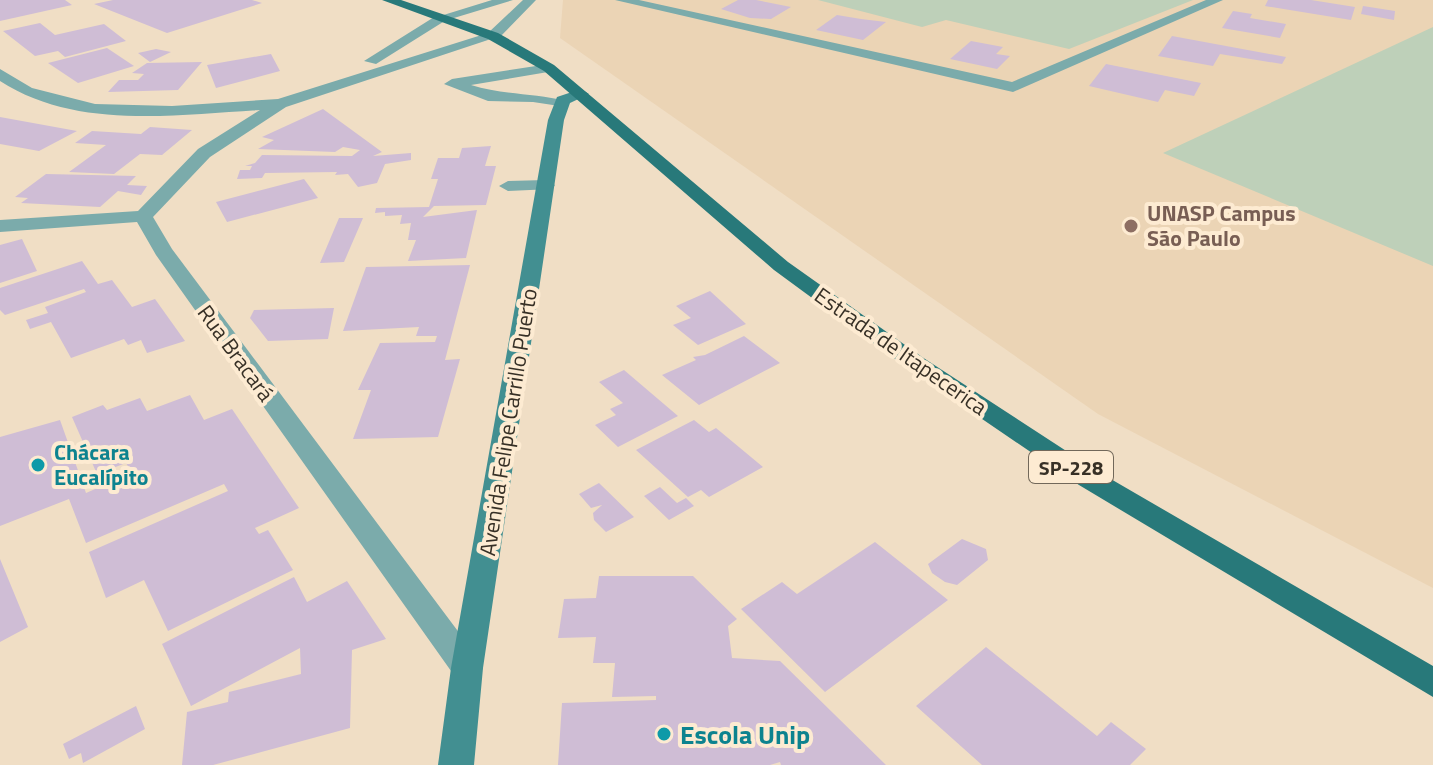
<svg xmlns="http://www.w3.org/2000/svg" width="1433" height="765" font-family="'Titillium Web',sans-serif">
	<rect width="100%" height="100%" fill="#f0dec5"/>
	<!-- built -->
	<path fill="#ebd4b5" d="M563,0H1433V588L1098,414L560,38Z"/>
	<!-- green -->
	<path fill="#bed0b9" d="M818,0H1193L1069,49L946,20L922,27Z
		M1433,27V266L1163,153Z"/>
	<!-- building -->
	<path fill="#cfbdd5" d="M0,0H65L72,5L0,21Z
		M113,0H252L262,3L167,33L94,4Z
		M738,0H756L791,7L771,19L750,18L721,9Z
		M1268,0H1311L1355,7L1351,20L1265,6Z
		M1363,6L1395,11L1394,20L1361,14Z
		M1233,11L1252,14L1250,18L1286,24L1280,38L1222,28Z
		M837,15L861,19L886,22L863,40L816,30Z
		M40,23L55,35L104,24L126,41L65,57L58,51L35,56L3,31Z
		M1172,36L1286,57L1282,64L1220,54L1213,66L1158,56Z
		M971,41L1003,47L996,54L1010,56L997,69L950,59Z
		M107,48L134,66L78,83L48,63Z
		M156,49L171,52L150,62L138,53Z
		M271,54L280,71L216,88L207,65Z
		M202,62L178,90L108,92L119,80H138L144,74L132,73L147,63Z
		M1106,64L1201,83L1194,96L1165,90L1158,102L1089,86Z
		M323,109L382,152L373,156L411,153V160L385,164L377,183L358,187L348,174L335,175L337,172L265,173L262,178L237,179L240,170H250L252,166H245L255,163L262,155L352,156L360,150L343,147L335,152L258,149L274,140L262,137Z
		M0,117L77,131L39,151L0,144Z
		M150,127L192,130L162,155L140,154L114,174L69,172L106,145L75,143L92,131L141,134Z
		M491,146L485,166H496L486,205L434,206L423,217L477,210L466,258L408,261L416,240H408L411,223L400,224L402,215L385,216V212L375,213L376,208L429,207L438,179H431L438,158H459L462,148Z
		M46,174L136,176L127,185L147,186L141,195L118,191L100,207L21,203L28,198L15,197Z
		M304,179L318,198L227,222L216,202Z
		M339,218H363L344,262L320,263Z
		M22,239L37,271L0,283V245Z
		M82,261L98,284L112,280L132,307L155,299L185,341L147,353L141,340L128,345L124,339L71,358L51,322L30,329L26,320L48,313L45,307L86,292L84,289L5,315L0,310V288Z
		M470,265L445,360L460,359L438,437L353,439L371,390H358L380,343L435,342L437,336H416L419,327L343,331L366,267Z
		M710,291L746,324L698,345L673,325L691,318L676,306Z
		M334,308L328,339L268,341L250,318L254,310Z
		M744,336L780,363L699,405L662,375L696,360L693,357L705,355Z
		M624,370L678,416L618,447L595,425L616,415L610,409L623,403L599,382Z
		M190,395L204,420L232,409L299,508L255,528L259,534L268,530L293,570L168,631L144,580L106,598L89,552L228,491L224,484L86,543L69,499L0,526V437L60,420L86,493L132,473L126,463L97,474L72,417L103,405L107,410L140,398L147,411Z
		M694,420L709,432L716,428L763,467L709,497L701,490L688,497L636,450Z
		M599,483L634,517L606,532L594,520L593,513L602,505L591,508L579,494Z
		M660,487L677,503L686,498L694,506L669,520L644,496Z
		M962,539L986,549L988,560L957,585L945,582L932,573L928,564Z
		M875,542L948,600L825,692L741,609L782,582L797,594Z
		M0,559L28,627L0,642Z
		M599,576H693L737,619L728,626L732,658L780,661L886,765H781L780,762L770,765H558L562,703L656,700V696L612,697L615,663H593L596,637L558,638L564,599L596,598Z
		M294,577L307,602L347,581L386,639L352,650L350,728L213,765H182L187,712L228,702L229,692L301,674L300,648L191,706L162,644Z
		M986,647L1097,736L1111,722L1146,749L1130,765H982L916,706Z
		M136,706L145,729L83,763L81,753L69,759L63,744Z"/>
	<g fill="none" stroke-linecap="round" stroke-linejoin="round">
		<!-- lane -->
		<path fill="#7babab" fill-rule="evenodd" d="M492,0H513L444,21L437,17Z
			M523,0H536L498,39H488V33Z
			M615,0H639L1012,82L1206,0H1223L1013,92Z
			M549,64L556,68L554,71L471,85C502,95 534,93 566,101V107L533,102L488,101L444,84L452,79Z
			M546,180L555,185L552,189L508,191L499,186L508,181Z"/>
		<!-- street -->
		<path fill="#7babab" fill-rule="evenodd" d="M439,14L451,17L376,64L364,61Z
			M488,33L500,36L286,107L210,157L153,217L172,249L478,658L483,668L478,678L467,682L456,678L156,255L137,222L0,232V220L138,211L198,149L260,110C174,115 76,130 0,81V69L32,88L95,104L172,106L278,99Z"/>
		<!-- secondary -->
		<path fill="#428f91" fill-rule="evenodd" d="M581,89L589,94L570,103L564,120L483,668L474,765H438L451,668L548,120L557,97Z"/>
		<!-- primary -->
		<path fill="#28797a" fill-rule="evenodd" d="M382,0H401L498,33L554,65L788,262L922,357L1097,471L1433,666V697L1079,485L906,367L774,270L544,71L488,39Z"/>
	</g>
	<!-- markers -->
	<circle fill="#8d6e63" stroke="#fdebd2" stroke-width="3" cx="1131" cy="226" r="8"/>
	<g fill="#0f9aa8" stroke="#fdebd2" stroke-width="3">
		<circle cx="38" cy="465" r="8"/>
		<circle cx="664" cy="734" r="8"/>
	</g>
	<g text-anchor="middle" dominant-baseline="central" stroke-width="8" stroke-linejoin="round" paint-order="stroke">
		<!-- shield labels -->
		<rect fill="#fdebd2" stroke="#72685a" stroke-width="2" x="1029" y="451" width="84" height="32" rx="6"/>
		<g font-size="20" font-weight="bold" fill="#373026">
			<text x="1071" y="467">SP-228</text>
		</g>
		<!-- education labels -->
		<g font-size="22" font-weight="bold" fill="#785e54" stroke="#fdebd2" text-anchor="start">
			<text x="1147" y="213">UNASP Campus<tspan x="1147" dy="25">São Paulo</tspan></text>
		</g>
		<!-- street labels -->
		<g font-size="22" fill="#373026" stroke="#fdebd2">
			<text transform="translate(901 351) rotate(35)">Estrada de Itapecerica</text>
			<text transform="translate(236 353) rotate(54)">Rua Bracará</text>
			<text transform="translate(508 422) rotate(-81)">Avenida Felipe Carrillo Puerto</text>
		</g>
		<!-- culture labels -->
		<g font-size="22" font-weight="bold" fill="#0d838f" stroke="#fdebd2" text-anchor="start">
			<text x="54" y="452">Chácara<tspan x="54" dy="25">Eucalípito</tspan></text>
		</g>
		<!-- near-culture labels -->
		<g font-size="26" font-weight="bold" fill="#0d838f" stroke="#fdebd2" text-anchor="start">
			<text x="680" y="734">Escola Unip</text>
		</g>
	</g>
</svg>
